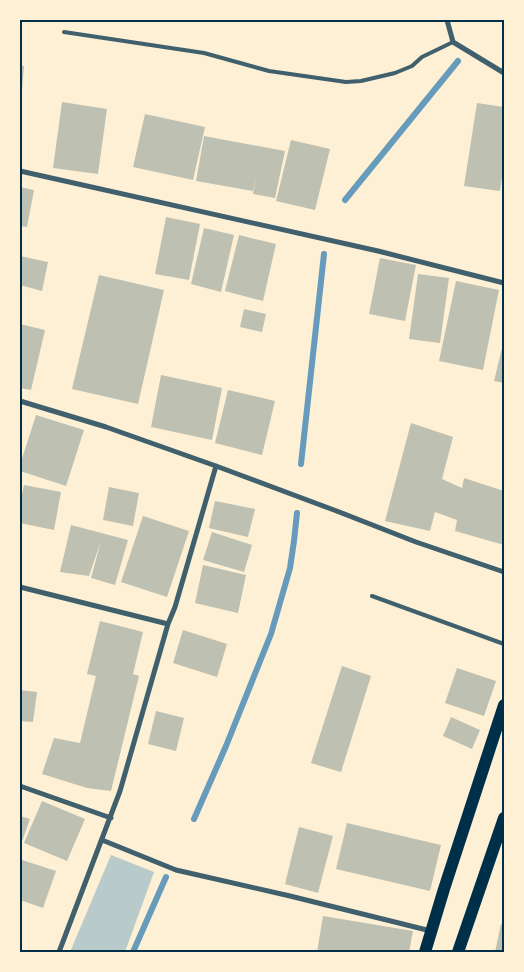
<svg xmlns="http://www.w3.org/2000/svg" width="524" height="972" font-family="Overpass,sans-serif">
	<rect width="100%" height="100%" fill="#fdf0d5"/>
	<!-- green -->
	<path fill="#b9caca" d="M111,855L154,872L125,952H70Z"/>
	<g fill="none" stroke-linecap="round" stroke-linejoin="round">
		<!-- stream -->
		<path stroke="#669bbc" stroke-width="6" d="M345,200L458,61
			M301,464L324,254
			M194,819L226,746L271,634L290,568L294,541L297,513
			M133,952L166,877"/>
	</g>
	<!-- building -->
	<path fill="#bec0b2" d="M20,66H24L21,103H20Z
		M62,102L107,109L98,174L53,168Z
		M477,103L504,107V165L500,191L464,186Z
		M145,114L205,127L193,180L133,167Z
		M204,136L285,151L275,198L253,194L256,177L253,191L196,181Z
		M291,140L330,149L315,210L276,201Z
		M20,187L34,190L27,227L20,226Z
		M166,217L200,224L189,280L155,274Z
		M204,228L234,235L221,292L191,284Z
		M239,235L276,244L263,301L225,291Z
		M20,256L48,262L42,291L20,285Z
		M380,258L416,265L405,321L369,314Z
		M418,274L449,278L440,343L409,339Z
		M99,275L164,290L138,404L72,389Z
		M456,281L499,290L483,370L439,361Z
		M244,309L266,314L262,332L240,327Z
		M20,324L45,330L31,390L20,388Z
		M502,348H504V383L494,381Z
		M161,375L222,388L212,440L151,427Z
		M228,390L275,401L262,455L215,443Z
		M36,415L84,430L66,486L20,471V465Z
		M411,423L453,437L442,479L462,488L464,478L504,491V545L455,531L457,520L435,512L430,531L385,521Z
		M24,485L61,492L54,530L20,523V503Z
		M109,487L139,493L133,526L103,520Z
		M215,501L255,509L248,537L209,528Z
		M143,516L189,531L167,597L121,582Z
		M71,525L128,540L115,585L91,578L101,541L89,576L60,572Z
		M212,532L252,545L244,572L203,560Z
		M203,565L246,575L238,613L195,603Z
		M100,621L143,632L133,674L139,676L111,791L87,788L42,774L54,738L80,743L96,676L87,674Z
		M183,630L227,644L217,677L173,663Z
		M342,666L371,676L341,772L311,763Z
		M457,668L496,681L484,716L445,703Z
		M20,690L37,692L33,722L20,721Z
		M156,711L184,718L176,751L148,744Z
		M451,717L480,730L472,749L443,736Z
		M42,801L85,819L67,861L24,843Z
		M20,816L30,819L20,847Z
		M347,823L441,845L430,891L336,869Z
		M299,827L333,836L318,893L285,884Z
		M22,860L56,871L43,908L20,900V866Z
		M323,916L413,931L409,952H317Z
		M501,924L504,925V952H495Z"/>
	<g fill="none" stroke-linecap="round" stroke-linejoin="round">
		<!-- service -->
		<path stroke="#3f606c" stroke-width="4" d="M64,32L204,53L269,71L346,82L361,81L395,73L412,66L422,57L453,42
			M372,596L504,644"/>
		<!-- minor -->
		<path stroke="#3f606c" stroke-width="5" d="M447,20L453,42L504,73
			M20,171L378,251L504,283
			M20,401L106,427L216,466L334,510L416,542L504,572
			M20,587L168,624
			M20,786L111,818
			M102,840L176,870L290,896L431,931
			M59,952L120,791L168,624L175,607L216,466"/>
		<!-- primary -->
		<path stroke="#003049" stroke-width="12" d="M425,952L444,889L504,705
			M458,952L504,818"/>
	</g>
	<!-- border -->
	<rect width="524" height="972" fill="none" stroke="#fdf0d5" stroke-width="42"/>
	<rect x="21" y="21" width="482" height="930" fill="none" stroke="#003049" stroke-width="2"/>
</svg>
